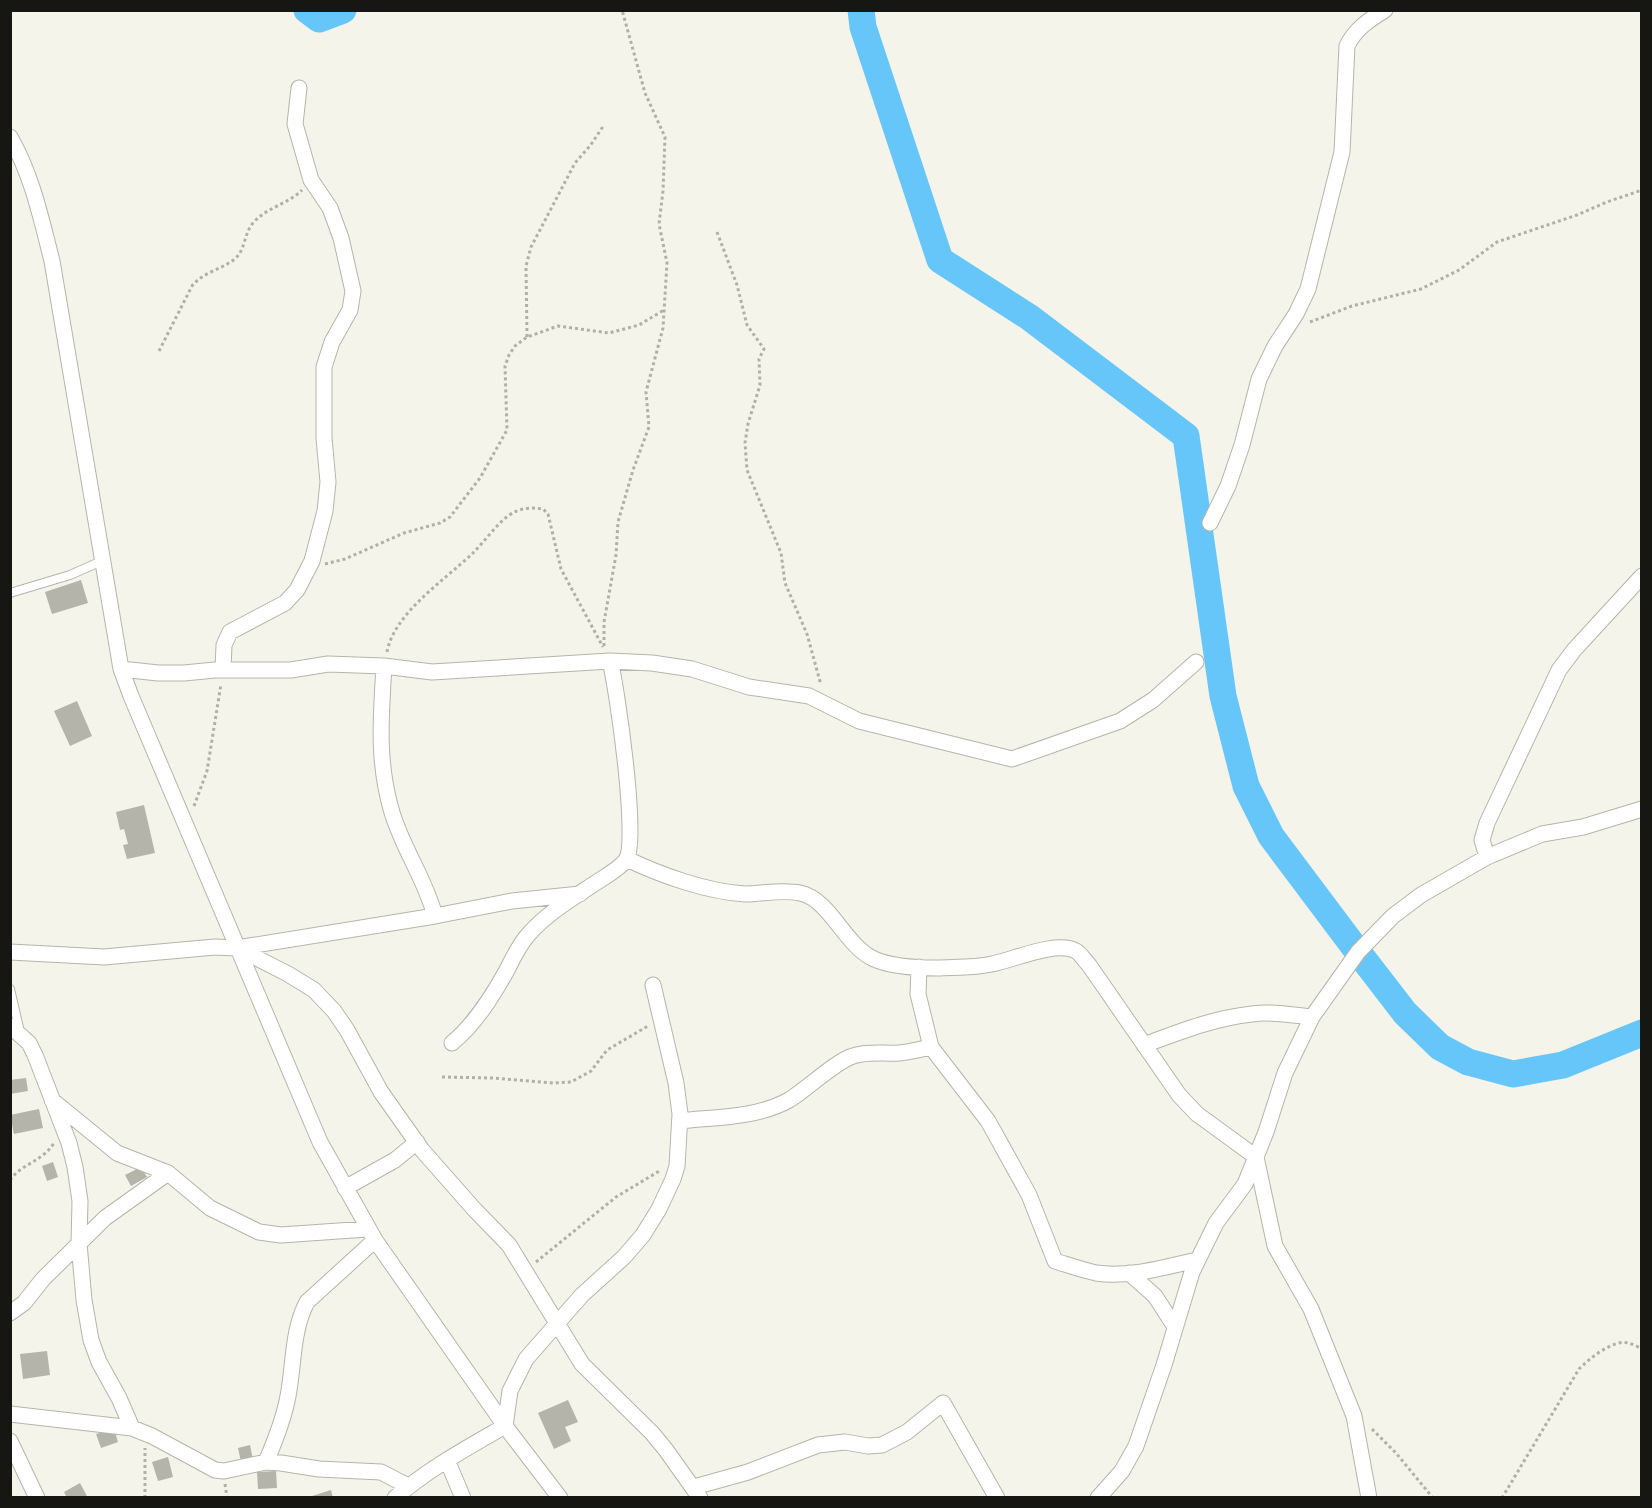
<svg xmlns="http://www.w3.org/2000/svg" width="1652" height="1508" font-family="'Source Sans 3',sans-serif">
	<rect width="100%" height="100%" fill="#f4f4ea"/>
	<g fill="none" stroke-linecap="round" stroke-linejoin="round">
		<!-- river -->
		<path stroke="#66c6fa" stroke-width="27" d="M307,10L319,19L343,10
			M861,10L863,27L940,260L1029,317L1186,436L1223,696L1246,786L1271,836L1358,952L1405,1013L1440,1047L1468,1062L1513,1074L1563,1065L1642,1033"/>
	</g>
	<!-- building -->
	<path fill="#b4b4ab" d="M81,580L88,603L52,614L45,592Z
		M77,701L92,736L70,746L54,711Z
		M144,805L155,853L127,859L123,845L128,844L124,829L120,830L116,812Z
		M26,1078L28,1091L10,1094V1080Z
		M39,1109L43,1128L14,1134L10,1115Z
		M53,1162L58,1177L47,1181L42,1166Z
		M141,1167L147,1177L131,1186L125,1175Z
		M47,1351L50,1375L23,1379L20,1354Z
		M568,1400L578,1422L565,1427L571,1441L554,1449L538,1413Z
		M114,1429L118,1442L101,1448L96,1434Z
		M250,1445L253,1460L241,1462L238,1448Z
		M168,1457L173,1477L158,1481L152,1462Z
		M276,1471L277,1488L258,1489L257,1472Z
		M80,1483L88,1498H67L64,1492Z
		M331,1490L333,1498H312V1496Z"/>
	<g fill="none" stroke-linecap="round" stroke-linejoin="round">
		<!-- lane casing -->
		<g stroke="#b5b5ab" stroke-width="10">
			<path id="lane" d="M10,593L70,575L104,560
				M10,989L20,1032"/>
		</g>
		<!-- street casing -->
		<g stroke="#b5b5ab" stroke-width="17">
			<path id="street" d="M10,137C32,175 41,218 52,261L121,669L131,696L320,1142L375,1240L505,1426L560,1498
				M1210,523L1228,486L1242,445L1259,379L1275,346L1296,314L1308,289L1342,152L1347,46C1355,29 1369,20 1385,10
				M384,666C381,717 377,759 391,809C401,846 425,878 435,916
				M121,669L158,673H184L215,670H291L328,664L384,666L432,672L610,661L652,663L692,669L749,687L809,696L859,721L1012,759L1120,721L1153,700L1196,662
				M223,670L224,645L230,632L285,603L297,590L312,561L325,511L328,482L324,438V367L332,342L350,310L353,291L341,238L330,208L311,180L295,124L299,88
				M1487,857L1482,840L1487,823L1559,670L1574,650L1642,576
				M627,859C660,875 708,892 745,894C762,894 782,889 800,893C830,899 845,946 874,959C892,967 917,968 937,968C955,967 974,968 992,964C1013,960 1057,940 1076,951C1081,954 1085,961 1089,965L1179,1095L1197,1114L1256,1157L1275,1246L1311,1309L1354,1416L1369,1498
				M237,948L288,974L314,990L334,1011L347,1030L381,1092L422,1150L474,1209L509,1245L582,1364L652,1433L666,1450L700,1498
				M10,952L104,957L215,947L237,948L435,916L512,901L580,894
				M919,967L918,994L931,1047L988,1121L1029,1195L1055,1261C1068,1265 1082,1270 1096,1273C1129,1278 1165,1267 1197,1260
				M10,1026L29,1043L35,1055L69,1143L75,1167L80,1201L79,1243L84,1300L91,1340L99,1362L119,1398L132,1428
				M452,1043C475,1024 492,997 507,970C513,958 519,945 528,935C547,913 573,898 597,882C606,876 619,869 626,860C639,841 617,688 610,661
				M1144,1045C1179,1032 1214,1018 1252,1014C1272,1011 1292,1015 1312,1017
				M52,1100L117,1153L168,1173L210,1208L259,1232L281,1235L367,1229
				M680,1121C715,1117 757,1118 789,1100C807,1089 836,1061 853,1056C867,1051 885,1054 899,1053C910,1052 921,1049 931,1047
				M345,1188L395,1160L417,1142
				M1129,1273L1155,1296L1175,1327
				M10,1313L24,1303L43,1279L105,1218L168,1173
				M10,1414L132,1428L152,1436L215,1470L224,1471L266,1462L281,1463L319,1469L381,1472L408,1486
				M10,1441L37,1498
				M447,1460L463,1498
				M266,1462C275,1441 284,1419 288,1396C294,1365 292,1330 307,1302L375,1240
				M694,1487L748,1472L818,1445L845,1442L868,1446L882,1445L907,1432L943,1403L997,1498
				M395,1498C428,1469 467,1448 505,1426L510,1391L526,1359L582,1295L624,1257L643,1235L659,1209L673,1179L677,1166L680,1114L676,1083L653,985
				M1098,1498L1122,1471L1136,1446L1164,1365L1192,1272L1216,1223L1245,1184L1266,1132L1285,1073L1312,1017L1358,952L1393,916L1421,895L1487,857L1542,834L1583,827L1642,809"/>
		</g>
		<!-- path -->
		<path stroke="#b0b0a8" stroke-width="3" stroke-dasharray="3 3" stroke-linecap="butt" d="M717,232L737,285L747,325L764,349L759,359L760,385L748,424L745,443L747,470L781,553L785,583L807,634L821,685
			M1310,322L1352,306L1421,289L1459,270L1497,242L1577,215L1607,202L1642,190
			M527,337L526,266L531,247L575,163L590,146L604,125
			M159,351L192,286C203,272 223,269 236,258C246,248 244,231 255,221C268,207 288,204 302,190
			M325,564L345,559L404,533L440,523L450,517L480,478L507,430L505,366L509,355L515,346L527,337L558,326L609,333L639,325L664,310
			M604,646V622L616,555L618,522L633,470L649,427L646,392L663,328L667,263L659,224L663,191L665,137L645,93L622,10
			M387,652C394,613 445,580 473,553C484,542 497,524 508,516C519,508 530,507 543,509L548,514L561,569L603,647
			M194,806L207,771L221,684
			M442,1077L492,1078L553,1083L571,1082L591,1071L607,1050L648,1026
			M10,1180C21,1164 42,1162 54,1143
			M536,1262L616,1197L661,1170
			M1372,1429L1396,1453L1433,1498
			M225,1484L227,1498
			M145,1498V1448
			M1502,1498L1579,1369C1589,1359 1613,1339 1628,1343C1633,1344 1638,1347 1642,1349"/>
		<!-- lane -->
		<use href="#lane" stroke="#fff" stroke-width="8"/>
		<!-- street -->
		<use href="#street" stroke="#fff" stroke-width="15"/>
	</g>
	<!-- border -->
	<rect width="1652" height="1508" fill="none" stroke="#161612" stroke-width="24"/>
</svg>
